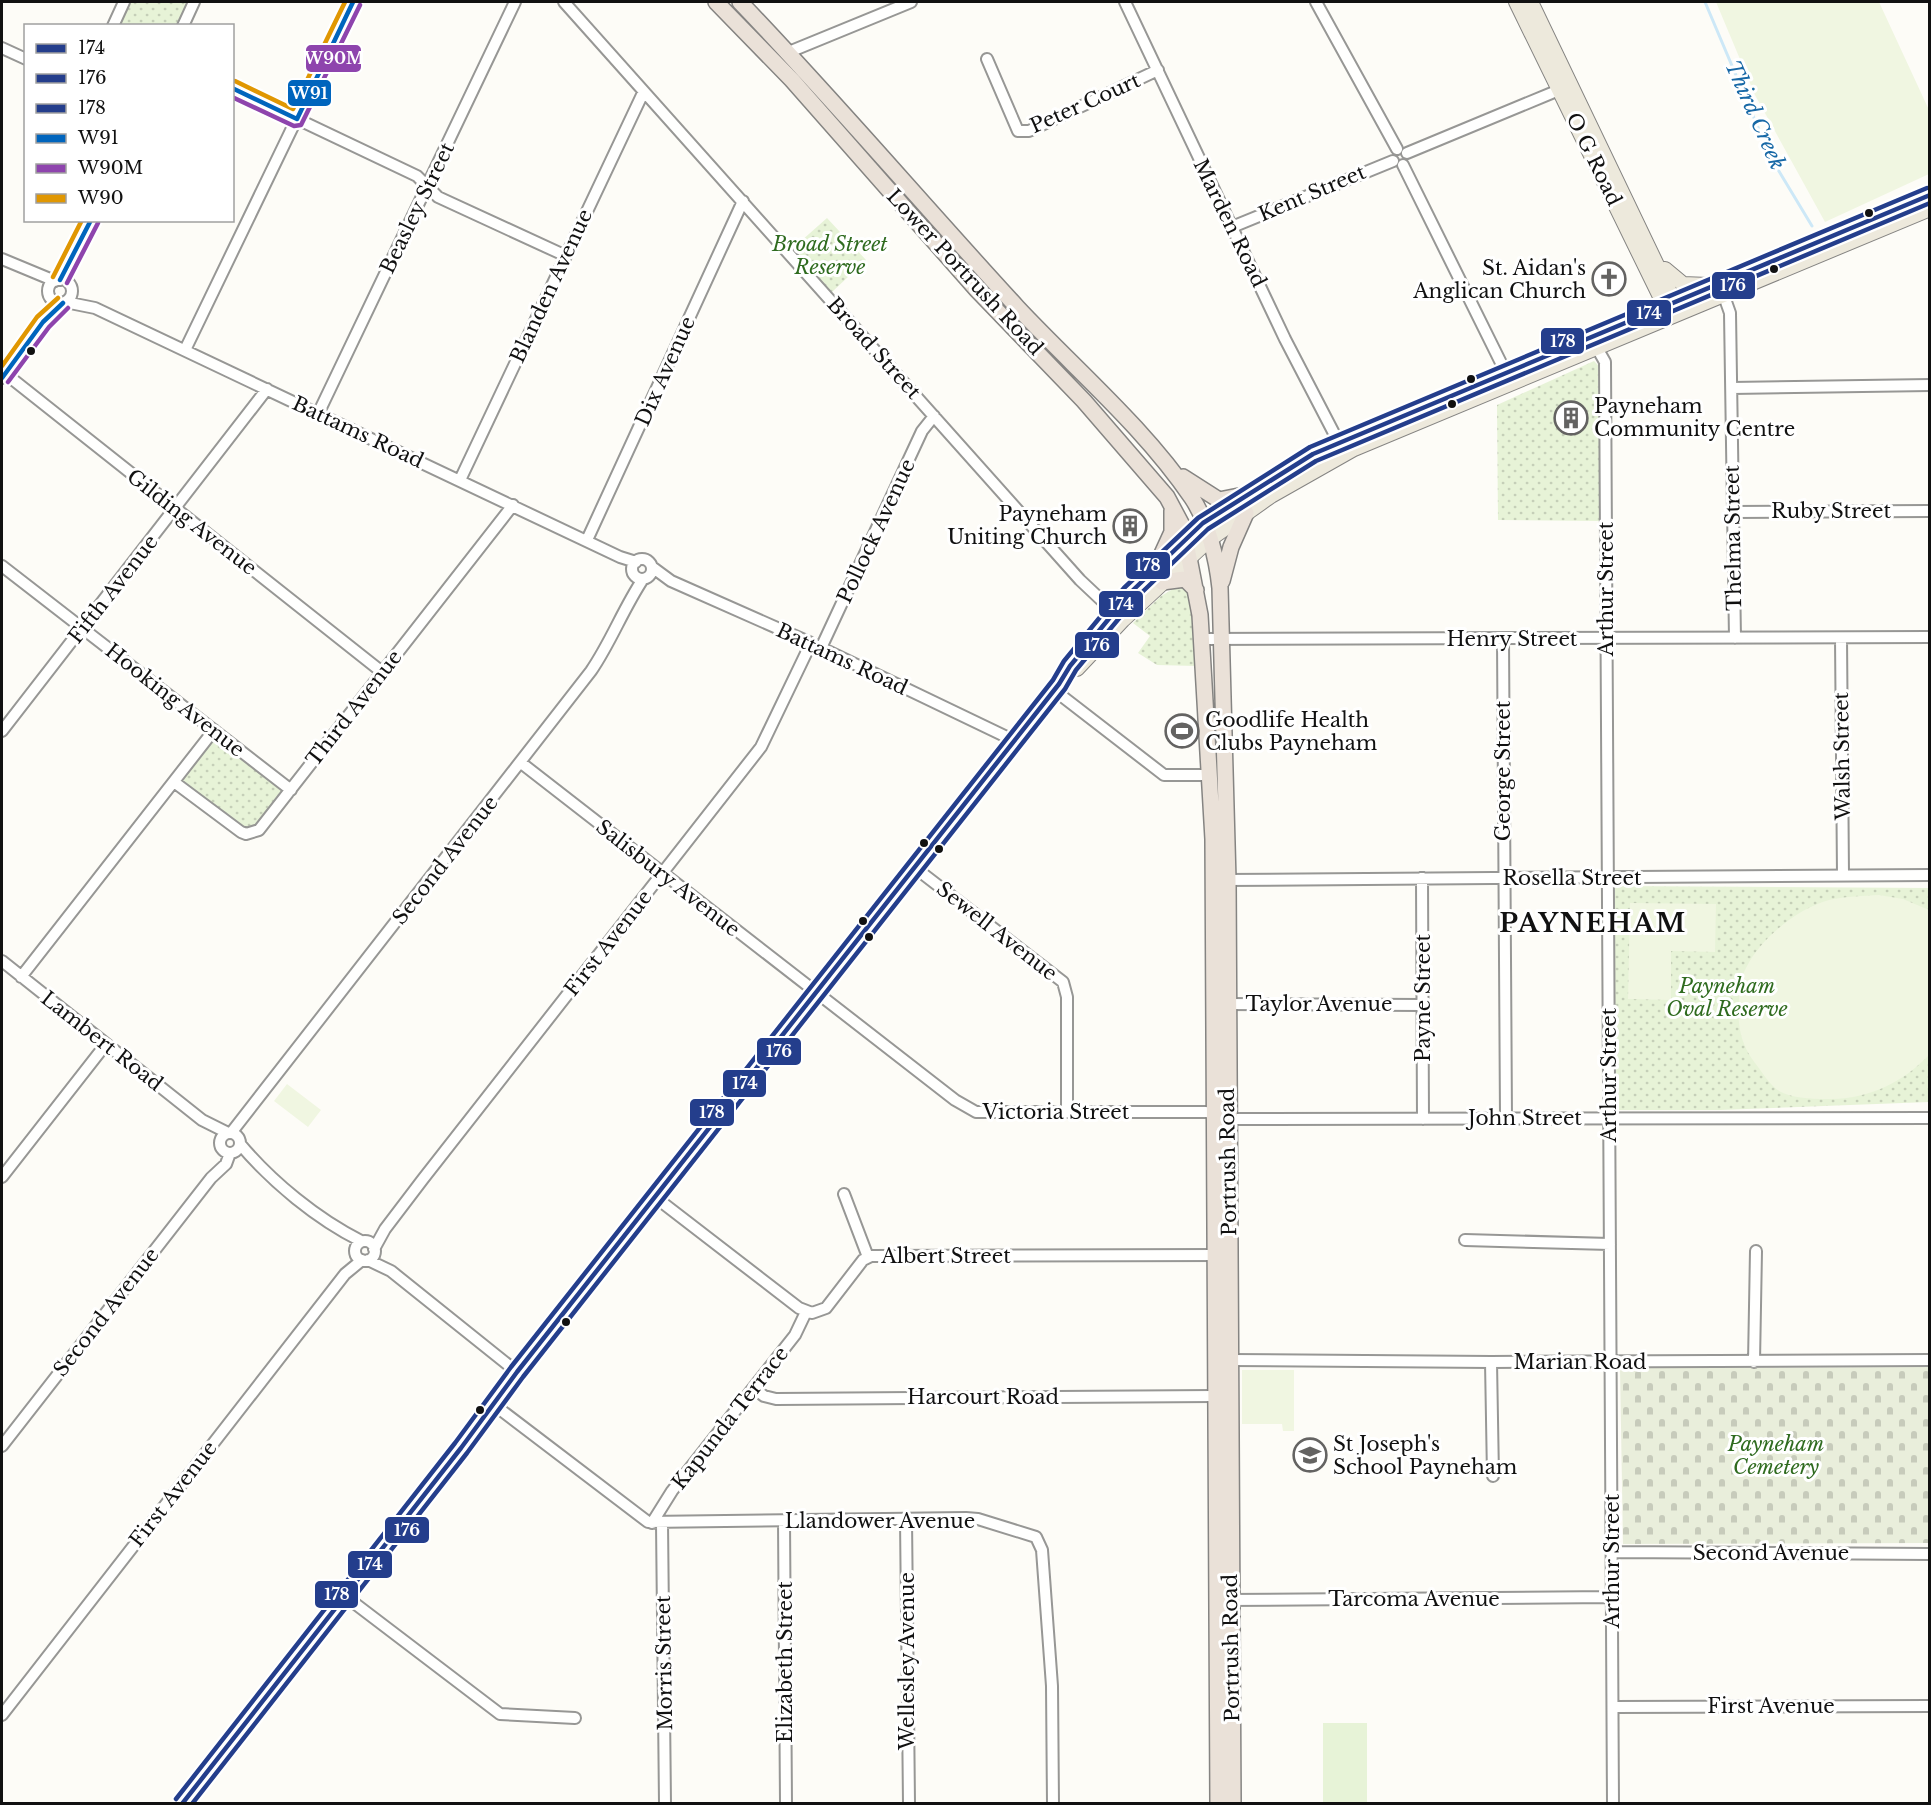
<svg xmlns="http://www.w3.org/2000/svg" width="1931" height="1805" font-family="'Libre Baskerville',serif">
	<defs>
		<pattern id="cemetery-stones" width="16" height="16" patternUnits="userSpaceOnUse" patternTransform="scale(1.5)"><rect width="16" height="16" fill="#e9eedb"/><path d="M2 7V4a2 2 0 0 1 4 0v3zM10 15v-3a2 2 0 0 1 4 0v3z" fill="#c7cbbb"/></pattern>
		<pattern id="park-dots" width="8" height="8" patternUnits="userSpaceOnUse" patternTransform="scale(1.5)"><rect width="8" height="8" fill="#e7f3d7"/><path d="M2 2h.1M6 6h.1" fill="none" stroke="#c5cfb8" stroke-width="1.8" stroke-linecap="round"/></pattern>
	</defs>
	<rect width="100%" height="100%" fill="#fdfcf7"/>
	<!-- grass -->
	<path fill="#e7f3d7" d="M1323,1723H1367V1803H1323Z"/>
	<!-- cemetery -->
	<path fill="url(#cemetery-stones)" d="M1929,1367V1543L1623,1544L1620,1368Z"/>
	<!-- park -->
	<path fill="url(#park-dots)" d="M124,2H194L183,25L113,26Z
		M827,218L866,260L832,292L792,249Z
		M1594,361L1599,366L1601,521L1498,520L1497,405Z
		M1180,585L1191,591L1197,666L1157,665L1138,653L1150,636L1133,623L1161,596Z
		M214,730L291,790L268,821L246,834L174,782Z
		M1615,886L1929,888V1102L1720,1110H1615Z"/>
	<!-- pitch -->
	<path fill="#f0f6e1" d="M1716,2H1879L1929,110V174L1825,222L1755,95Z
		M1879,895L1903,899L1929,910V1055C1903,1082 1871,1098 1832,1099C1817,1099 1797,1099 1783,1093C1771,1088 1763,1073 1755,1063C1741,1045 1737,1025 1739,1003C1739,991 1740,979 1746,968C1760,939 1798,908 1829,900C1846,896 1863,896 1879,895Z
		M1630,903L1716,904L1715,952L1671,951V1000L1628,999Z
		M287,1084L321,1110L308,1127L274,1101Z
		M1242,1370H1294V1431H1283L1282,1424H1242Z"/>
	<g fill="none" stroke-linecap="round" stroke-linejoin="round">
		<!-- stream -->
		<path stroke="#cde8f7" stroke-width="3" d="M1705,2L1771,158L1812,226"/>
		<!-- minor casing -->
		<g stroke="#979795" stroke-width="14">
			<path id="minor" d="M564,2L1080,580L1114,612
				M1125,2L1285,339L1339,443
				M1316,2L1397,149
				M113,26L124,2
				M183,26L194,2
				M2,48L26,59
				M789,52L911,2
				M987,59L1018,131H1029L1158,70
				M232,88L417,176L438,197L564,255
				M1407,153L1559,90
				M1403,165L1506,373
				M1232,227L1393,161
				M2,259L55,281
				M48 291a12 12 0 1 1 24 0a12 12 0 1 1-24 0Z
				M60,280L91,220
				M1724,296L1730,313L1735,638
				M65,302L95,308L620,557L636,562
				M1597,348L1605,362L1613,1804
				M185,350L353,2
				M2,371L382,672
				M2,378L43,322L63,303
				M1732,388L1930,385
				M318,414L515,2
				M460,480L643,93
				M1733,512L1930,511
				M587,540L743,201
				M632 569a10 10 0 1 1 20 0a10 10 0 1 1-20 0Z
				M2,566L291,790
				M652,567L671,581L811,643L1013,740
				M1841,638L1843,875
				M1202,639L1930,637
				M1503,639L1506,1118
				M821,648L922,431L934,416
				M1054,690L1164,775H1211
				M2,731L267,389
				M520,762L955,1100L976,1112H1206L1236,1119L1930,1118
				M174,782L241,832L246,834L259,830L513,505
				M914,867L1063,982L1067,997V1112
				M1422,878L1423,1119
				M1222,880L1930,875
				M2,961L202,1120L228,1133
				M21,977L214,730
				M1224,1004L1423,1005
				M231,1133L591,671C611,642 623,609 643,579
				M220 1143a10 10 0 1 1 20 0a10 10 0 1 1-20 0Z
				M240,1144C272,1182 317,1219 361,1241
				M2,1177L106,1044
				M844,1194L868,1257
				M655,1197L799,1308L812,1313L826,1308L863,1260L871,1256L1220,1255
				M1465,1240L1610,1244
				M355 1251a10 10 0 1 1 20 0a10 10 0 1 1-20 0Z
				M374,1249L385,1229L423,1179L761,747L811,643
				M368,1260L391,1271L517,1372
				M1230,1360L1491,1362L1930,1360
				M1491,1362L1493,1476
				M1754,1362L1756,1251
				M753,1388L764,1396L776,1399L1215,1396
				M493,1404L648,1522L966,1518L978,1519L1036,1537L1042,1550L1052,1686L1053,1804
				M2,1446L211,1178L226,1164L230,1153
				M906,1519L909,1804
				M784,1521L786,1804
				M652,1523L672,1491L795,1335L806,1312
				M662,1523L665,1804
				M1612,1552L1930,1554
				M345,1596L500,1714L575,1718
				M1225,1600L1612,1597
				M1613,1707L1930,1706
				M2,1715L345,1274L362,1260"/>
		</g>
		<!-- major casing -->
		<g stroke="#858482" stroke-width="16">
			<path id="major" d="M1516,2L1669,315
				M1531,2L1679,311
				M1665,269L1683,284L1708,285
				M1077,669L1123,620L1209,540L1271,496L1354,449L1930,209
				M182,1804L461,1448L517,1372L1059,684L1070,666L1130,593L1203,523L1313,454L1930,195"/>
		</g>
		<!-- highway casing -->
		<g stroke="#858482" stroke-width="18">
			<path id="highway" d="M716,2L792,80L977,290L1084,401L1167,497L1183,527L1200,615L1213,839L1218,1804
				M740,2C835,101 924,206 1017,307C1076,370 1143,426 1192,498C1208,522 1217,559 1220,588L1228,880L1233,1804
				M1183,477L1219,500L1244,495
				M1156,567L1172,532V511
				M1222,581L1231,547L1246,513
				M1162,582L1185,579L1196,590"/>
		</g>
		<!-- minor -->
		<use href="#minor" stroke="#fffffe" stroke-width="10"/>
		<!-- major -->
		<use href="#major" stroke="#ede9dc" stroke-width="14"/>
		<!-- highway -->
		<use href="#highway" stroke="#eae1d8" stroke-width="15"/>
		<!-- bus-1 casing -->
		<g stroke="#fff" stroke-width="9">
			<path id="bus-1" d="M182,1804L461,1448L517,1372L1059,684L1070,666L1130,593L1203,523L1313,454L1930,195"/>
		</g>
		<!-- bus-2 casing -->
		<g stroke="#fff" stroke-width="9">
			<path id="bus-2" d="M192,1804L467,1453L523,1377L1065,689L1076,670L1136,598L1208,529L1316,461L1930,203"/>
		</g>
		<!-- bus-3 casing -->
		<g stroke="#fff" stroke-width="9">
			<path id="bus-3" d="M176,1799L455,1443L511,1367L1053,680L1064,661L1124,588L1198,518L1310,447L1927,188"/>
		</g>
		<!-- bus-4 casing -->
		<g stroke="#fff" stroke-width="9">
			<path id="bus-4" d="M232,88L297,119L353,2
				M60,280L91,220
				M2,378L43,322L63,303"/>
		</g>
		<!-- bus-5 casing -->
		<g stroke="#fff" stroke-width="9">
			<path id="bus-5" d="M232,97L294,126L301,125L360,5
				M67,283L98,223
				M8,382L49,327L68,308"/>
		</g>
		<!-- bus-6 casing -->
		<g stroke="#fff" stroke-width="9">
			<path id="bus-6" d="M235,81L293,109L345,2
				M53,277L82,220
				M2,366L37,317L58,298"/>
		</g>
		<!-- bus-1 -->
		<use href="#bus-1" stroke="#243e8c" stroke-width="4.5"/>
		<!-- bus-2 -->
		<use href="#bus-2" stroke="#243e8c" stroke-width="4.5"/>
		<!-- bus-3 -->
		<use href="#bus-3" stroke="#243e8c" stroke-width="4.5"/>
		<!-- bus-4 -->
		<use href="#bus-4" stroke="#0065bd" stroke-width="4.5"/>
		<!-- bus-5 -->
		<use href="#bus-5" stroke="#8e44ad" stroke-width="4.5"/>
		<!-- bus-6 -->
		<use href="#bus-6" stroke="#e09702" stroke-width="4.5"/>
	</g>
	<!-- icons -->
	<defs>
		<g id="church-ring" transform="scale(1.725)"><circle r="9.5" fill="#fff" stroke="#646362" stroke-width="1.5"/><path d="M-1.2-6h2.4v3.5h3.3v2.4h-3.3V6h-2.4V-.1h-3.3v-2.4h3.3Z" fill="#646362"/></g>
		<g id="building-ring" transform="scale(1.725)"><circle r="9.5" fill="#fff" stroke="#646362" stroke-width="1.5"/><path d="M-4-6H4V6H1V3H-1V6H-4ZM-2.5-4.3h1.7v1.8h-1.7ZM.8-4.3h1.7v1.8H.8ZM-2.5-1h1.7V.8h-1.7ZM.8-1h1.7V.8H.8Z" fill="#646362"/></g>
		<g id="stadium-ring" transform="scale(1.725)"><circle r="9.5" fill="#fff" stroke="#646362" stroke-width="1.5"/><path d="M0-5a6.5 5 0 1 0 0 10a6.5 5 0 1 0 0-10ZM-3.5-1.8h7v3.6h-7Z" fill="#646362"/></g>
		<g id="school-ring" transform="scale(1.725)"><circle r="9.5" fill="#fff" stroke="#646362" stroke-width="1.5"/><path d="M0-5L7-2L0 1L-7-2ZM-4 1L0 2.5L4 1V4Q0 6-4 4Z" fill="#646362"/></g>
	</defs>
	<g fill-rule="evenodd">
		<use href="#church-ring" x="1609" y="279"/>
		<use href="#building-ring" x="1571" y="418"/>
		<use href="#building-ring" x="1130" y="526"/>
		<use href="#stadium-ring" x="1182" y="731"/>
		<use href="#school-ring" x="1310" y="1455"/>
	</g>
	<!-- markers -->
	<g fill="#111" stroke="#fff" stroke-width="2">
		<circle cx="1869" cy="213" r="5"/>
		<circle cx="1774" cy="269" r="5"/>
		<circle cx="31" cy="351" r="5"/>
		<circle cx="1471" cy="379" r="5"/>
		<circle cx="1452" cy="404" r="5"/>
		<circle cx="924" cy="843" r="5"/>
		<circle cx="939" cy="849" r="5"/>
		<circle cx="863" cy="921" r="5"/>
		<circle cx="869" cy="937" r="5"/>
		<circle cx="566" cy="1322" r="5"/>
		<circle cx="480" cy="1410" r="5"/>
	</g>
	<g text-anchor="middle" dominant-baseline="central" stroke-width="6" stroke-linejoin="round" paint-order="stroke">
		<!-- street labels -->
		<g font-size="20" fill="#111" stroke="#fff">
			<text transform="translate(1085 103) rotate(-24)">Peter Court</text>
			<text transform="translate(1594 159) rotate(64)">O G Road</text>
			<text transform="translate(1312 193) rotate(-23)">Kent Street</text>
			<text transform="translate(417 208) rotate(-64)">Beasley Street</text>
			<text transform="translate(1230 223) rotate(64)">Marden Road</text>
			<text transform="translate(965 272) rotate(47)">Lower Portrush Road</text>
			<text transform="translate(551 286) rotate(-65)">Blanden Avenue</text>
			<text transform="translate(874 348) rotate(48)">Broad Street</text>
			<text transform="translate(665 371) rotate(-66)">Dix Avenue</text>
			<text transform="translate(358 432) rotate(25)">Battams Road</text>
			<text x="1831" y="511">Ruby Street</text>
			<text transform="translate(192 522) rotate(38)">Gilding Avenue</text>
			<text transform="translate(876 531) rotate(-65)">Pollock Avenue</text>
			<text transform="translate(1733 538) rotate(-91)">Thelma Street</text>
			<text transform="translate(113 589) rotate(-52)">Fifth Avenue</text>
			<text transform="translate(1606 589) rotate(-90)">Arthur Street</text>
			<text x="1512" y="639">Henry Street</text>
			<text transform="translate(842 659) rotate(25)">Battams Road</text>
			<text transform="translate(175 700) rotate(38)">Hooking Avenue</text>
			<text transform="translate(354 708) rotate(-52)">Third Avenue</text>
			<text transform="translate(1842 756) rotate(-91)">Walsh Street</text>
			<text transform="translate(1503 771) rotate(-90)">George Street</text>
			<text transform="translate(445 860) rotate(-52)">Second Avenue</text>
			<text transform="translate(668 878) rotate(38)">Salisbury Avenue</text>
			<text x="1572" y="878">Rosella Street</text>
			<text transform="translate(997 931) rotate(38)">Sewell Avenue</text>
			<text transform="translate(608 943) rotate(-52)">First Avenue</text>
			<text transform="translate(1423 998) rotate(-90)">Payne Street</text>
			<text x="1319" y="1004">Taylor Avenue</text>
			<text transform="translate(102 1041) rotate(38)">Lambert Road</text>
			<text transform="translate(1609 1075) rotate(-90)">Arthur Street</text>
			<text x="1056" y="1112">Victoria Street</text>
			<text x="1525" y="1118">John Street</text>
			<text transform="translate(1228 1162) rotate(-91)">Portrush Road</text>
			<text x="946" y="1256">Albert Street</text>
			<text transform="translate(106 1312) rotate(-52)">Second Avenue</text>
			<text x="1580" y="1362">Marian Road</text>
			<text x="983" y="1397">Harcourt Road</text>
			<text transform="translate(730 1418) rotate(-52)">Kapunda Terrace</text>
			<text transform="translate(173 1494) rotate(-52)">First Avenue</text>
			<text x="880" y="1521">Llandower Avenue</text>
			<text x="1771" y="1553">Second Avenue</text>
			<text transform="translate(1612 1561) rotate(-90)">Arthur Street</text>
			<text x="1414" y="1599">Tarcoma Avenue</text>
			<text transform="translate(1231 1648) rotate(-91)">Portrush Road</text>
			<text transform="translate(907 1661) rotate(-90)">Wellesley Avenue</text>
			<text transform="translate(785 1662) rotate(-90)">Elizabeth Street</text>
			<text transform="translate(664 1663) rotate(-91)">Morris Street</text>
			<text x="1771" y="1706">First Avenue</text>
		</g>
		<!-- park labels -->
		<g font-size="20" font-style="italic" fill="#2f6b1f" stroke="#fff">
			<text x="830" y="244">Broad Street<tspan x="830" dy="23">Reserve</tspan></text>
			<text x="1727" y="986">Payneham<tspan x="1727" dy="23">Oval Reserve</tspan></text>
			<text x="1776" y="1444">Payneham<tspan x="1776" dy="23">Cemetery</tspan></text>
		</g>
		<!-- poi labels -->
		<g font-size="20" fill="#111" stroke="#fff" text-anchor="start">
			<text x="1586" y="268" text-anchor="end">St. Aidan's<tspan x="1586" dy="23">Anglican Church</tspan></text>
			<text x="1594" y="406">Payneham<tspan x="1594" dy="23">Community Centre</tspan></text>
			<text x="1107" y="514" text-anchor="end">Payneham<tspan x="1107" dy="23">Uniting Church</tspan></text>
			<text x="1205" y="720">Goodlife Health<tspan x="1205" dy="23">Clubs Payneham</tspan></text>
			<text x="1333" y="1444">St Joseph's<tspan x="1333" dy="23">School Payneham</tspan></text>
		</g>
		<!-- water labels -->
		<g font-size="21" font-style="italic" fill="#1768a6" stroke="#fff">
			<text transform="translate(1755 115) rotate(66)">Third Creek</text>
		</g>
		<!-- district labels -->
		<g font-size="26" font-weight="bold" letter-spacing="1.5" fill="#111" stroke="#fff">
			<text x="1593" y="923">PAYNEHAM</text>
		</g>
	</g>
	<g stroke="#fff" stroke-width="2">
		<rect x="305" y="44" width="57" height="29" rx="6" fill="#8e44ad"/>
		<rect x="287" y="79" width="45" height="28" rx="6" fill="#0065bd"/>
		<rect x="1711" y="271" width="45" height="29" rx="6" fill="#243e8c"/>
		<rect x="1626" y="299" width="46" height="28" rx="6" fill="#243e8c"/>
		<rect x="1540" y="327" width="45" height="28" rx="6" fill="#243e8c"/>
		<rect x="1125" y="551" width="46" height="29" rx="6" fill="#243e8c"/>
		<rect x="1098" y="590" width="46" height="28" rx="6" fill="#243e8c"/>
		<rect x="1074" y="631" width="46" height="28" rx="6" fill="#243e8c"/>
		<rect x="756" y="1037" width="46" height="29" rx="6" fill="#243e8c"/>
		<rect x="722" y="1069" width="45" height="29" rx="6" fill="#243e8c"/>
		<rect x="689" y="1098" width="46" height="29" rx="6" fill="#243e8c"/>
		<rect x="384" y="1516" width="46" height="28" rx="6" fill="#243e8c"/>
		<rect x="347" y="1550" width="46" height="29" rx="6" fill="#243e8c"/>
		<rect x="314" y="1580" width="45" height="29" rx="6" fill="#243e8c"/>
	</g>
	<g font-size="16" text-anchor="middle" font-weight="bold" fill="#fff">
		<text x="334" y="64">W90M</text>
		<text x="309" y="99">W91</text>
		<text x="1733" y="291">176</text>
		<text x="1649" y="319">174</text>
		<text x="1563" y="347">178</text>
		<text x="1148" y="571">178</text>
		<text x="1121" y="610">174</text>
		<text x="1097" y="651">176</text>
		<text x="779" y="1057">176</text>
		<text x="745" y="1089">174</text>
		<text x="712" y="1118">178</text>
		<text x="407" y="1536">176</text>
		<text x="370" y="1570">174</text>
		<text x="337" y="1600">178</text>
	</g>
	<!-- border -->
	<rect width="1931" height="1805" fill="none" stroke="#111111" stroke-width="6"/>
	<!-- legend -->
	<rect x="24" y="24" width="210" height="198" fill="#ffffff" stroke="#a0a0a0" stroke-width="1.5"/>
	<rect x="36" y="44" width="30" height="9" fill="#243e8c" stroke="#a0a0a0" stroke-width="1.5"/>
	<text x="78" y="54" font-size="18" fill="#111111">174</text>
	<rect x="36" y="74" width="30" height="9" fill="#243e8c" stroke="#a0a0a0" stroke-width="1.5"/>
	<text x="78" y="84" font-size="18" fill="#111111">176</text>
	<rect x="36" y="104" width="30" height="9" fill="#243e8c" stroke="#a0a0a0" stroke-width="1.5"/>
	<text x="78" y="114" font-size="18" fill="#111111">178</text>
	<rect x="36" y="134" width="30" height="9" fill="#0065bd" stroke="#a0a0a0" stroke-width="1.5"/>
	<text x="78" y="144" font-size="18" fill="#111111">W91</text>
	<rect x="36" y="164" width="30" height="9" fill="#8e44ad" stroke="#a0a0a0" stroke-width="1.5"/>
	<text x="78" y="174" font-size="18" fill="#111111">W90M</text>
	<rect x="36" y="194" width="30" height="9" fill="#e09702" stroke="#a0a0a0" stroke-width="1.5"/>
	<text x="78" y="204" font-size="18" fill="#111111">W90</text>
</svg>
